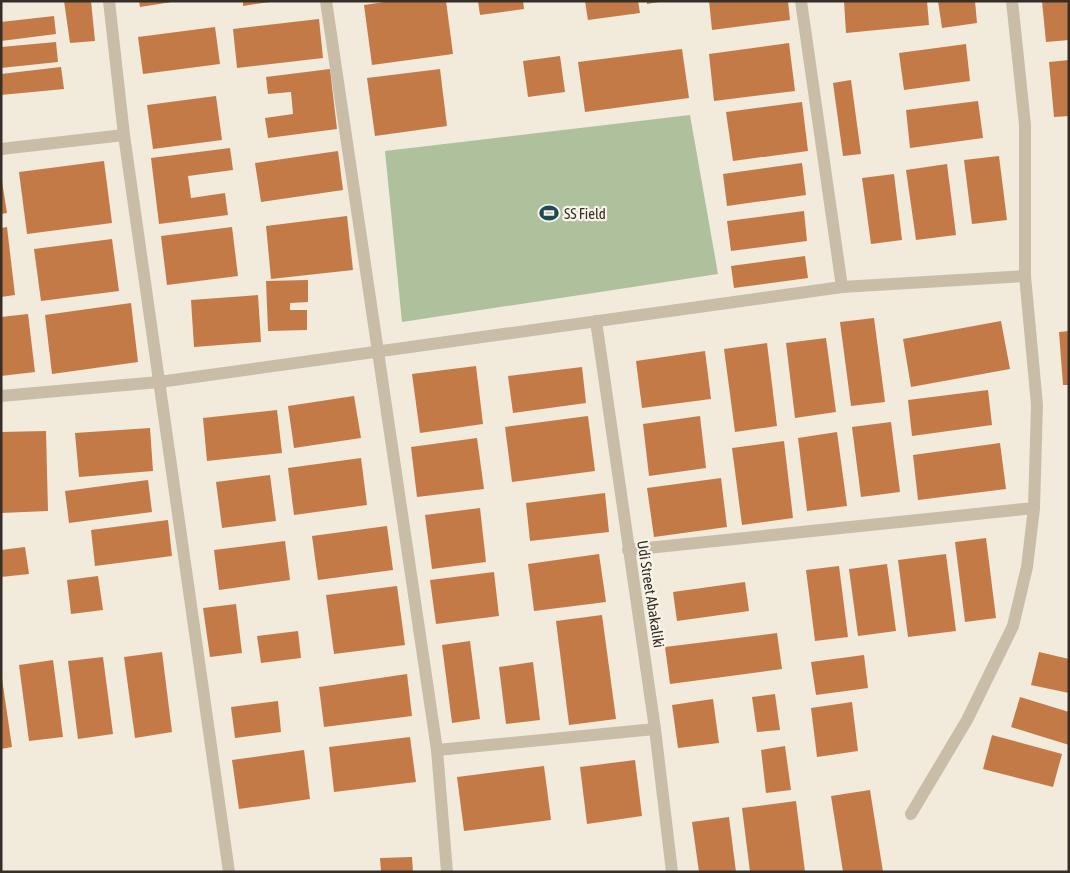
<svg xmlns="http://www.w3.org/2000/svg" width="1070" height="873" font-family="'Asap Condensed',sans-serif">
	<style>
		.green { fill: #aec19c }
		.building { fill: #c47a47 }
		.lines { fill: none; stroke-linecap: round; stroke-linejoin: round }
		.minor { stroke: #cabda8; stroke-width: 12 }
		.labels { text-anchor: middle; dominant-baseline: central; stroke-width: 4.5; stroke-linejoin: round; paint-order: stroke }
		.poi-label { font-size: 15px; fill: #362f28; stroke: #f9f4e8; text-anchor: start }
		.street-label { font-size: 15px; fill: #362f28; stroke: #f9f4e8 }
	</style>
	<rect width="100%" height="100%" fill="#f2ebdc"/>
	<polygon class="green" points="690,115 718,274 402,322 385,151"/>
	<g class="building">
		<polygon points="64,1 91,1 95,41 70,43"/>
		<polygon points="139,1 172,1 172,2 140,7"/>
		<polygon points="243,1 270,1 270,2 243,6"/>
		<polygon points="391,1 446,1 453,54 372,65 364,5"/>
		<polygon points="478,1 523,1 524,9 480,15"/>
		<polygon points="585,1 638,1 640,13 588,20"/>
		<polygon points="647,1 659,1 659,2 647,4"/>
		<polygon points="709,1 788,1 790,20 712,30"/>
		<polygon points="844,1 927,1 929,25 846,33"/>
		<polygon points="938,1 975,1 977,23 942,28"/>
		<polygon points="1042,1 1069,1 1069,40 1046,42"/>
		<polygon points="54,16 56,34 1,41 1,22"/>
		<polygon points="319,19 323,58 237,68 233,29"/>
		<polygon points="215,27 220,64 143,74 138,37"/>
		<polygon points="56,42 58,62 1,68 1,47"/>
		<polygon points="789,43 795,91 714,101 709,54"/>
		<polygon points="966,44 970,81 904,90 899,53"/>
		<polygon points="682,49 689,98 585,112 578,62"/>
		<polygon points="560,56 565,92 528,97 523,61"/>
		<polygon points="1069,60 1069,116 1054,117 1049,62"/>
		<polygon points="61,67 64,89 1,95 1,74"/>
		<polygon points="330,69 337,129 268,138 265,118 293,114 291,92 268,94 266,77"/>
		<polygon points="440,69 447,126 375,136 367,78"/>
		<polygon points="851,80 861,154 843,156 833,83"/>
		<polygon points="216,96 222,140 153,149 147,105"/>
		<polygon points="978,101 983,138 910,148 906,110"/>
		<polygon points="802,102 808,151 733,161 726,112"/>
		<polygon points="230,148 233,170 188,176 191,198 225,193 228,215 159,224 151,158"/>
		<polygon points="338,151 343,190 261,202 255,163"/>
		<polygon points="999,156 1007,220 972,224 964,160"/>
		<polygon points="104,161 112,223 27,234 19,172"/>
		<polygon points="802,163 806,195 727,206 723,174"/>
		<polygon points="947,164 956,235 916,240 906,170"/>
		<polygon points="894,174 902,240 871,244 862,178"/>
		<polygon points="1,175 7,213 1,214"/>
		<polygon points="804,211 807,241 731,251 727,221"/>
		<polygon points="347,216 353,270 271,279 266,226"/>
		<polygon points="7,227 15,295 1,297 1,228"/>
		<polygon points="232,227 238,276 167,285 161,236"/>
		<polygon points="112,239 119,291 41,301 34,249"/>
		<polygon points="805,256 808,278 734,288 731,266"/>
		<polygon points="308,280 308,302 290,303 290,310 307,310 307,330 268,331 266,281"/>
		<polygon points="258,295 261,342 194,347 191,300"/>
		<polygon points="131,303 138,362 52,374 45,315"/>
		<polygon points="28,314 35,372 1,376 1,317"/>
		<polygon points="874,318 885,402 851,406 840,322"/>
		<polygon points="1001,321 1010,369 911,387 903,339"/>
		<polygon points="1069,331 1069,385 1063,385 1059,332"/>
		<polygon points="826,338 836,412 795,418 786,343"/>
		<polygon points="767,343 777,426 735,432 724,349"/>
		<polygon points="705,351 711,399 642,408 636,361"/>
		<polygon points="476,366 483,424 420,433 412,374"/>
		<polygon points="582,367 586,403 513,413 508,376"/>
		<polygon points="988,390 992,425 912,436 908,400"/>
		<polygon points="354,396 361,438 294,448 288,406"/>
		<polygon points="277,410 282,453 207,461 203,418"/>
		<polygon points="588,416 595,471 512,482 505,427"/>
		<polygon points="700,416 706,468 649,476 643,424"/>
		<polygon points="891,422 900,492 861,497 852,427"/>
		<polygon points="150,428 153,471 79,477 75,433"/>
		<polygon points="46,431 48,511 1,513 1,432"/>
		<polygon points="837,432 847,506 807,511 798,438"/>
		<polygon points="477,438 484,489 417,497 411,447"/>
		<polygon points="784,441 793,518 742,525 732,448"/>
		<polygon points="1000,443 1006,489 918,500 913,455"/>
		<polygon points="361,458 367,505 294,515 288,468"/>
		<polygon points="270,475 276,521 222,528 216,482"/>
		<polygon points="721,478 727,527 654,537 647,488"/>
		<polygon points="148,480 152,512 69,523 65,491"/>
		<polygon points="605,493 609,532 530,541 526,503"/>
		<polygon points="480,508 486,562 432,569 425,515"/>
		<polygon points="168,520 172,556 95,566 91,530"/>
		<polygon points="387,526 393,570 318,580 312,536"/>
		<polygon points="986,538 996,618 965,622 955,542"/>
		<polygon points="285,541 290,580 219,590 214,550"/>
		<polygon points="25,547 29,574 1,577 1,550"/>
		<polygon points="599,554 606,602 534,611 528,564"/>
		<polygon points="946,554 956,631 908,637 898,560"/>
		<polygon points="887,564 896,631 858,636 849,569"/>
		<polygon points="839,566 848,637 815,641 806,570"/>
		<polygon points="494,572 499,616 436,624 430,580"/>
		<polygon points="98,576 103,610 71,614 67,580"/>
		<polygon points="745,582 749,611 677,621 673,592"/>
		<polygon points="397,586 405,645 334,654 326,595"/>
		<polygon points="236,604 242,653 210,657 203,608"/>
		<polygon points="602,615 616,719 569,725 556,621"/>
		<polygon points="298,631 301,658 261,663 257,636"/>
		<polygon points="777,633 782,669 670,684 665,647"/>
		<polygon points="470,641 480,719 452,723 442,645"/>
		<polygon points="162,652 172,732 135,738 124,657"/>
		<polygon points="1039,652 1069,659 1069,693 1031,685"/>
		<polygon points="864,655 868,688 816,695 811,662"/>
		<polygon points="103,657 113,734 78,739 68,661"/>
		<polygon points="53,660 63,737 29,741 19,665"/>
		<polygon points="533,662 540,720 506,724 499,667"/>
		<polygon points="1,672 12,747 1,749"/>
		<polygon points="407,674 412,716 324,727 319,687"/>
		<polygon points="775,694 780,730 757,732 752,697"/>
		<polygon points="1020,697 1069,712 1069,745 1011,727"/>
		<polygon points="713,699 719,743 678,748 672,705"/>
		<polygon points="278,701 281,732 235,738 231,707"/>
		<polygon points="852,702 858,751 817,757 811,708"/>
		<polygon points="992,735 1062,754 1053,787 983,769"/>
		<polygon points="410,737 416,782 334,792 329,747"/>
		<polygon points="785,746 791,790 766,793 761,750"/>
		<polygon points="304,750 310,799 239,809 232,760"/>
		<polygon points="635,760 642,816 587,824 580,767"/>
		<polygon points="544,766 551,820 464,831 457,777"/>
		<polygon points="870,790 883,872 843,872 831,796"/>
		<polygon points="796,801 805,872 750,872 742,808"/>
		<polygon points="729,817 736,872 699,872 692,822"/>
		<polygon points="412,857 413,872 381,872 380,858"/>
	</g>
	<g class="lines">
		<g class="minor">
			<polyline points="109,1 124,135 229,872"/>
			<polyline points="326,1 437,750 447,872"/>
			<polyline points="801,1 842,287"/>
			<polyline points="1,149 124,135"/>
			<polyline points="596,321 655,729 672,872"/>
			<polyline points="1,396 159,382 842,287 1025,276"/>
			<polyline points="628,550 1034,508"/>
			<polyline points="437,750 655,729"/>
			<polyline points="911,814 967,720 1013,626 1027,567 1034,508 1037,405 1025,276 1025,125 1012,1"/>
		</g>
	</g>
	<defs>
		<g id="stadium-bare" transform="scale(1.5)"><path d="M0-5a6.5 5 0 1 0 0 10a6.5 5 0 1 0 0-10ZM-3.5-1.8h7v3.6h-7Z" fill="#1e4a57" stroke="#f9f4e8" stroke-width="2.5" paint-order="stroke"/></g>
	</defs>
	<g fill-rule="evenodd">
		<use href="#stadium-bare" x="549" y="213"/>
	</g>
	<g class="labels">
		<g class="poi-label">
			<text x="564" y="213">SS Field</text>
		</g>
		<g class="street-label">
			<text transform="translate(651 594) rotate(81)">Udi Street Abakaliki</text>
		</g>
	</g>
	<rect width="1070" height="873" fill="none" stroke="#362f28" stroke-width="5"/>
</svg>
